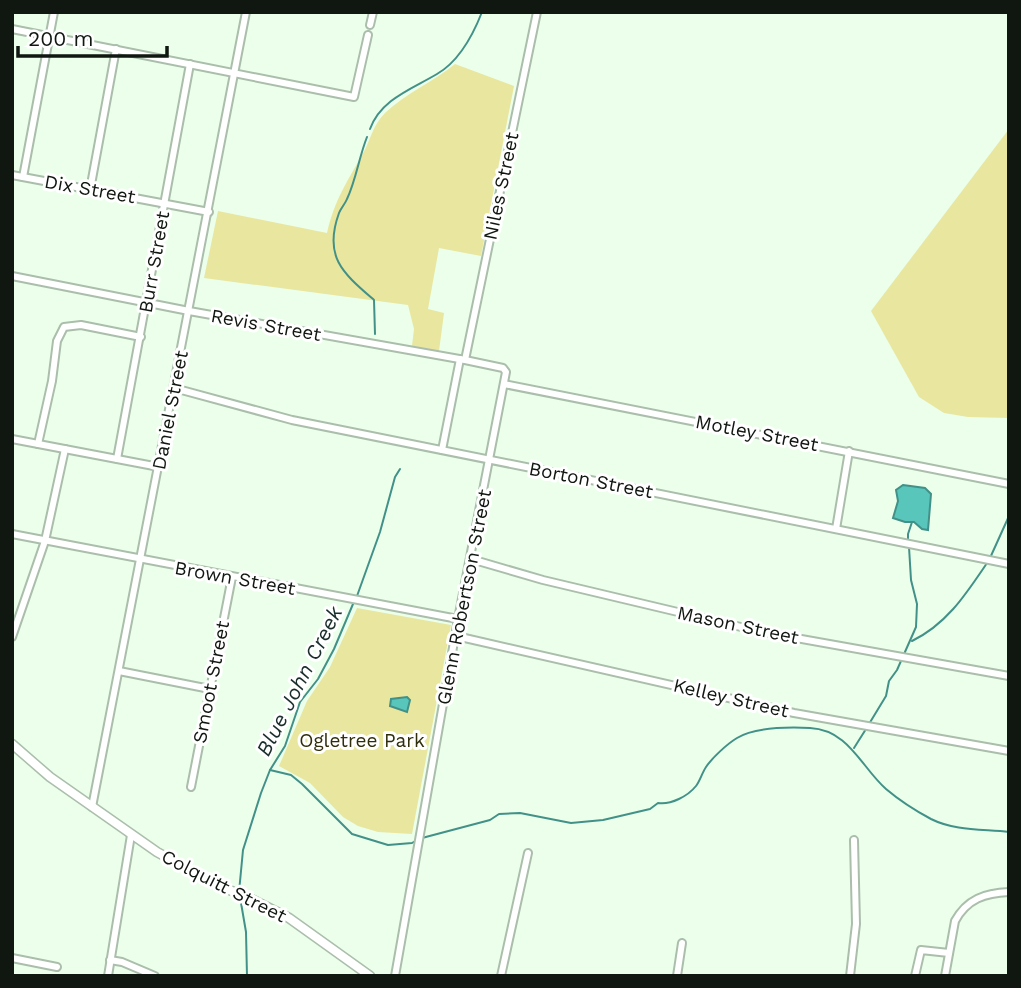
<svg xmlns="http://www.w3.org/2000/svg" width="1021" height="988" font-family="'Work Sans',sans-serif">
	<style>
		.green { fill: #e9e69f }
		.water { fill: #58c6bb; stroke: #429188; stroke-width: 2 }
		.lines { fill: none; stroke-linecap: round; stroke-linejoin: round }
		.stream { stroke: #429188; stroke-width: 2 }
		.minor-casing { stroke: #abbeac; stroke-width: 10 }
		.tertiary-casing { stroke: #abbeac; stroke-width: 11 }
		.minor { stroke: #fff; stroke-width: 6 }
		.tertiary { stroke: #fff; stroke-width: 8 }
		.labels { text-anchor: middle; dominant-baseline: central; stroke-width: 6; stroke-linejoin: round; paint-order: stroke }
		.street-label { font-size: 19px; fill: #101610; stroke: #fff }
		.park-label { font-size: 19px; fill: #302e0a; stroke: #fff }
		.water-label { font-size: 21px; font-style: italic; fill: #1a2e2c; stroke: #fff }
	</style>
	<rect width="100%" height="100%" fill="#ebffeb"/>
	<g class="green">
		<path d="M 455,64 L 514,86 L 481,256 L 439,248 L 428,309 L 444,313 L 439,351 L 412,346 L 414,329 L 408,305 L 204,278 L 218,211 L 327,233 C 335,199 346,184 362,155 C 371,140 372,126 385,113 C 406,93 433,82 455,64 Z"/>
		<polygon points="1009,129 1009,418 968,417 944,413 919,397 871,311"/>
		<polygon points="357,608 451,625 412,834 378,832 358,826 343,817 310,783 279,766 307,701 330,667"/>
	</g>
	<g class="water">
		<polygon points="903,485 925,488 931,494 928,530 922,529 914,522 905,522 893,518 898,501 896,490"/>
		<polygon points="407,697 410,700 407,712 390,706 391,699"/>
	</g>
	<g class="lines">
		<g class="stream">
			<path d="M 370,129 C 381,99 412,89 437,74 C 458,62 473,35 482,12"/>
			<path d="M 367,137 C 359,157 356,180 347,199 C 345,204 341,208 339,213 C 323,257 343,273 374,300 L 375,334"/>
			<polyline points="908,541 908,534 912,522"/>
			<polyline points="990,558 1009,516"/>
			<polyline points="357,596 380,532 395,477 400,469"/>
			<path d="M 912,641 C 947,624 966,594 987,563"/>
			<polyline points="869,724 886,696 889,681 897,670 916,627 917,604 911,580 909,547"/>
			<polyline points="854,748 866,729"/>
			<polyline points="270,770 291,775 302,784 352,834 388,845 412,843 417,840"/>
			<path d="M 422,838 L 490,820 L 499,814 L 520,813 L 571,823 L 603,820 L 650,809 L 658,803 C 671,805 688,796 696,786 C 700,781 702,773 706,767 C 712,758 727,744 737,738 C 755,727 788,727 810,728 C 849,730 861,767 886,789 C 899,800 916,811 931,819 C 955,831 982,829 1009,832"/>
			<polyline points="239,892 243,850 261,793 270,770 285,746 300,702 318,679 334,649 353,604"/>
			<polyline points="240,897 246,932 247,976"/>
		</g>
		<g class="minor-casing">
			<g id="minor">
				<polyline points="370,25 373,12"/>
				<polyline points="12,29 354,97 368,35"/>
				<polyline points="12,175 209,212"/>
				<polyline points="23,177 54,12"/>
				<polyline points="90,190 116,49"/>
				<polyline points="12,276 189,311 465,360 503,368 506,372 458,619 395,976"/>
				<polyline points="465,360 537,12"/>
				<polyline points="504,384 1009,484"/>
				<polyline points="174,388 292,420 1009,564"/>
				<polyline points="12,439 159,467"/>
				<polyline points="38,444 52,381 57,341 64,327 81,325 141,337"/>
				<polyline points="442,450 460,359"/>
				<polyline points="117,459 190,64"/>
				<polyline points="836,529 849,451"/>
				<polyline points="12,534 458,619"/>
				<polyline points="471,559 543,580 762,632 1009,676"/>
				<polyline points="456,636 794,713 1009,751"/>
				<polyline points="12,637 45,541 65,449"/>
				<polyline points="119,671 210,689"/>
				<polyline points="191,787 232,577"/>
				<polyline points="92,807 246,12"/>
				<polyline points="12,958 57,967"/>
				<polyline points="110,960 122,962 155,976"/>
				<polyline points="108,976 131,835"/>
				<polyline points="501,976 528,853"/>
				<polyline points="677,976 682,943"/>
				<polyline points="850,976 856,924 854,840"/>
				<polyline points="915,976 921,950 949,953"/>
				<path d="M 945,976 L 955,921 C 967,899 985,893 1009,892"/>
			</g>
		</g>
		<g class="tertiary-casing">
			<polyline id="tertiary" points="12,744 50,777 157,852 215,884 251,899 289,918 370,976"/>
		</g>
		<use href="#minor" class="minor"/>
		<use href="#tertiary" class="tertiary"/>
	</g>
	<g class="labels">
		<g class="street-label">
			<text transform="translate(501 186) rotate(-78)">Niles Street</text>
			<text transform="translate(90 189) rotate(10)">Dix Street</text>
			<text transform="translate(154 262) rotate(-80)">Burr Street</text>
			<text transform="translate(266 325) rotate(10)">Revis Street</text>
			<text transform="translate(170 410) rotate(-79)">Daniel Street</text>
			<text transform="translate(757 433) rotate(11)">Motley Street</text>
			<text transform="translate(591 480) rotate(11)">Borton Street</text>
			<text transform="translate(235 578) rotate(10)">Brown Street</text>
			<text transform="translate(464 597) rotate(-79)">Glenn Robertson Street</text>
			<text transform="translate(738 625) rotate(12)">Mason Street</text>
			<text transform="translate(211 682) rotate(-79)">Smoot Street</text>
			<text transform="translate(731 698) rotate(13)">Kelley Street</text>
			<text transform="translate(224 886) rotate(27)">Colquitt Street</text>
		</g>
		<g class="park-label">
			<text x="362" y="740">Ogletree Park</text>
		</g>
		<g class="water-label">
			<text transform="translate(299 681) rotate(-63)">Blue John Creek</text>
		</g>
	</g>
	<rect width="1021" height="988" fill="none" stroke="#101610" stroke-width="28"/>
	<path d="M18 46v10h149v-10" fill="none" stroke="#101610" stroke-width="3.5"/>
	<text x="28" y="46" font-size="21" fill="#101610" stroke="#ffffff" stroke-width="5" paint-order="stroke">200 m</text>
</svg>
